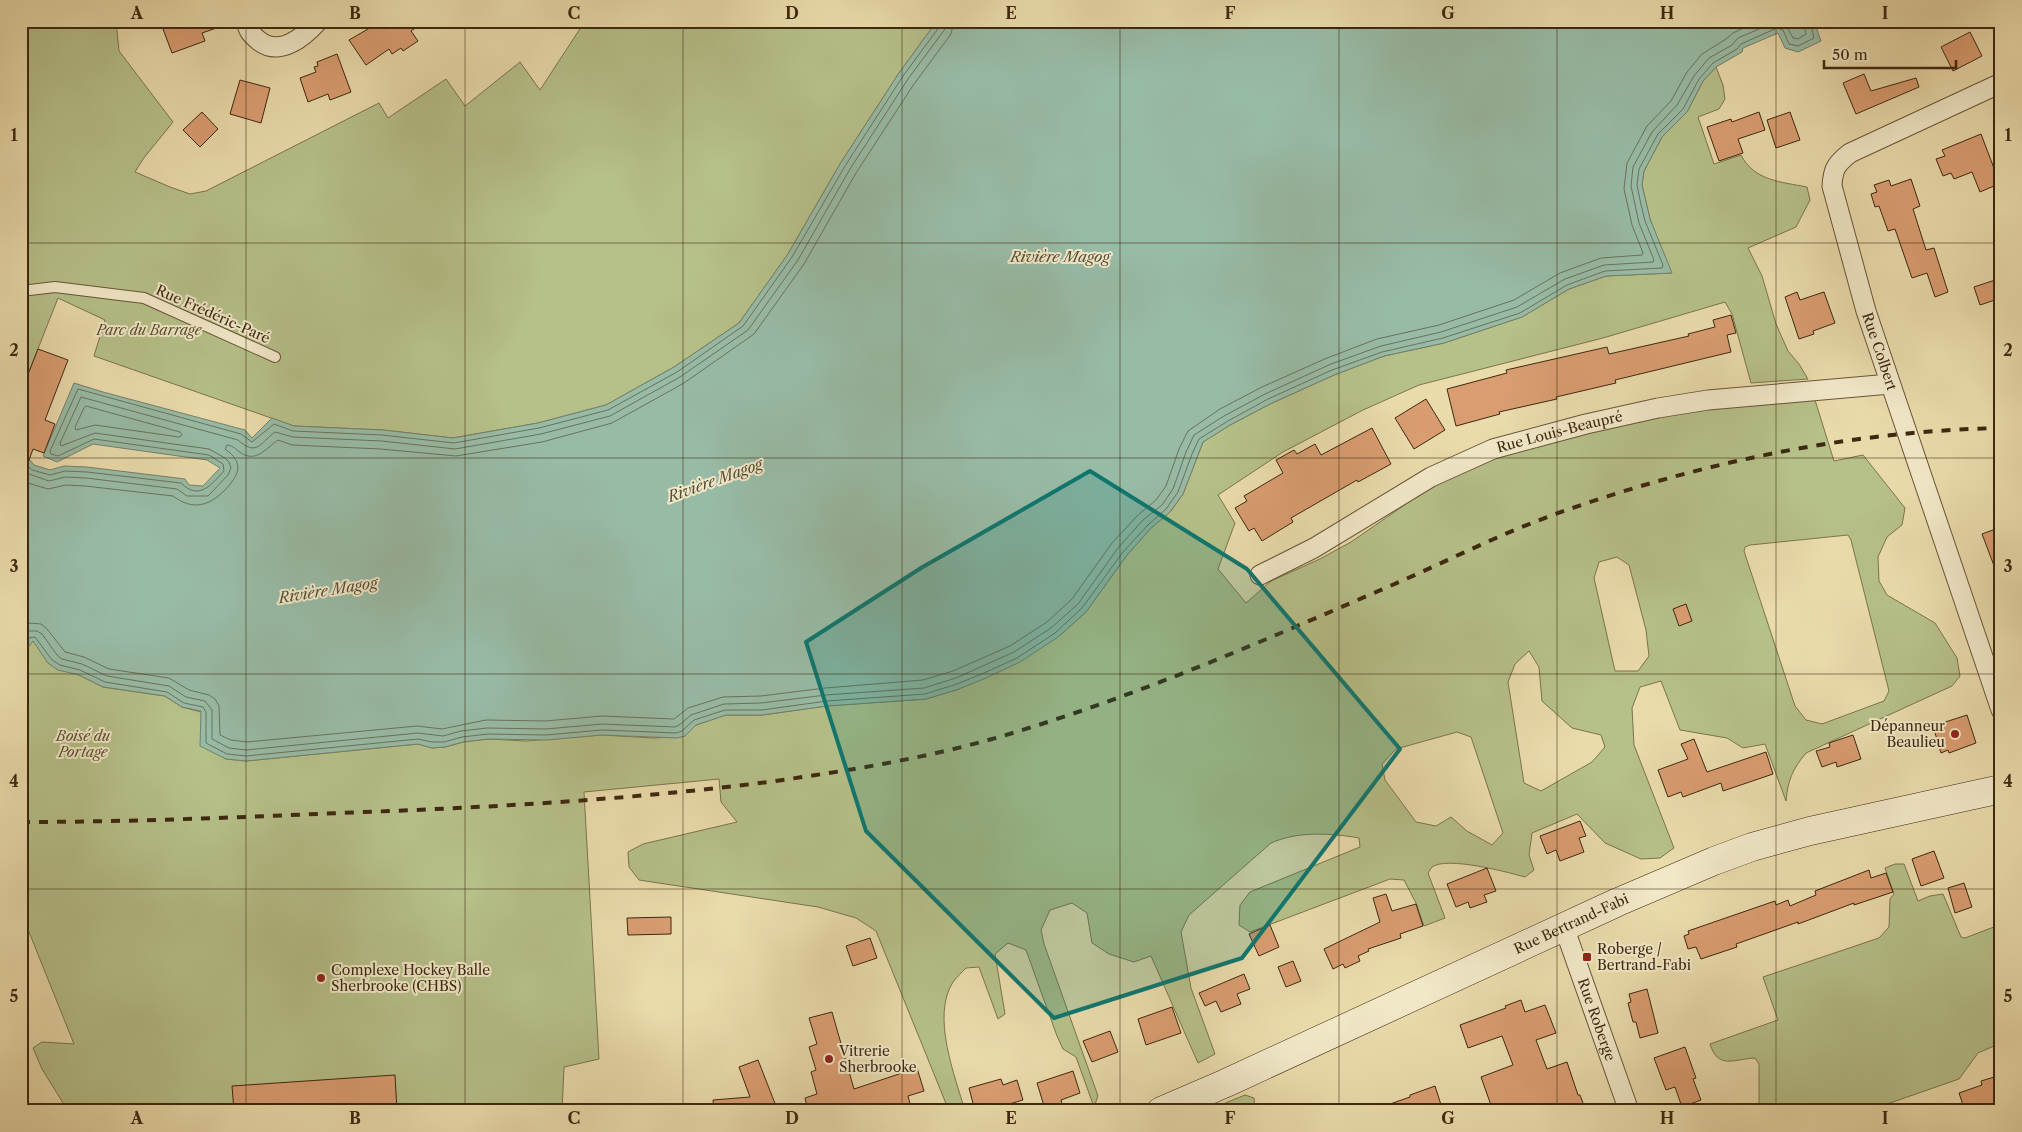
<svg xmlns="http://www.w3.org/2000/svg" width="2022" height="1132" font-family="'Libre Caslon Text',serif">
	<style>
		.green { fill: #b6c089; stroke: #7a744c; fill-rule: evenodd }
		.water { fill: #98bba6; stroke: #74806a }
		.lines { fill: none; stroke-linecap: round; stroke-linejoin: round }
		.shore { stroke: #6a725b; stroke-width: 1 }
		.building { fill: #d99d71; stroke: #3d2810 }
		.lane-casing { stroke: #685537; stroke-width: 12 }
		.street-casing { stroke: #685537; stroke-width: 21 }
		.secondary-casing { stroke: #3d2810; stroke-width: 29 }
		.lane { stroke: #f1e8c8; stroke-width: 10 }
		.street { stroke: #f1e8c8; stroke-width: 19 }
		.secondary { stroke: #f1e8c8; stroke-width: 28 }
		.rail { stroke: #3d2810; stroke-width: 4; stroke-dasharray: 9 9; stroke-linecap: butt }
		.marked { fill: #0f766e; fill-opacity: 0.2; stroke: #0f766e; stroke-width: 4; stroke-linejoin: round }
		.grid { fill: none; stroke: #3d2810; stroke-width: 1; stroke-opacity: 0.55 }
		.poi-dot { fill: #8f2418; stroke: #f1e8c8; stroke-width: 2 }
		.labels { text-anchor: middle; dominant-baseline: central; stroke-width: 4; stroke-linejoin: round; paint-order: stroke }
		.street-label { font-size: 14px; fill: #3d2810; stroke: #f1e8c8 }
		.park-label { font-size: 14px; font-style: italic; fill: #5b4e2e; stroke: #f1e8c8 }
		.poi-label { font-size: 14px; fill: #3d2810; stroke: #f1e8c8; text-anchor: start }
		.water-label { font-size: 15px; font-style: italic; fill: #544d36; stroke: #f1e8c8 }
		.neatline { fill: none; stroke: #3d2810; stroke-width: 2 }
		.grid-label { font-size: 16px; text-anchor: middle; font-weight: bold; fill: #3d2810 }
	</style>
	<rect width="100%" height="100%" fill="#eadbab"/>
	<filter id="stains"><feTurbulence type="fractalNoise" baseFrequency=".004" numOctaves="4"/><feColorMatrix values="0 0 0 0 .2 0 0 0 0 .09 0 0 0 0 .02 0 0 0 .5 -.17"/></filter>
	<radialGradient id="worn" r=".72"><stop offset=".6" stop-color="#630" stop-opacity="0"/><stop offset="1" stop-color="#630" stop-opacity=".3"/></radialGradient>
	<g class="green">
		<polygon points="21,21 116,21 119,51 173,122 143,159 135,172 170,187 190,194 206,191 379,103 388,118 446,79 465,106 520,62 540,90 585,21 937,21 899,73 840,164 788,254 739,323 674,367 606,405 538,423 453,438 383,430 294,426 94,356 105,320 58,298 30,369 21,365 21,263 25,256 21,254"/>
		<path d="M 1716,67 L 1723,85 L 1725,99 L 1719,109 L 1698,117 L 1714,164 L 1741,155 C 1754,181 1782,182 1807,187 L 1810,200 L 1796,227 L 1748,248 L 1762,276 L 1776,324 L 1788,351 L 1799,364 L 1808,379 L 1751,383 L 1732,314 L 1725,302 L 1603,338 L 1419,385 L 1363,410 L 1283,452 L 1218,495 L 1235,523 L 1218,569 L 1246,603 L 1271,581 L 1320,559 L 1351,542 L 1432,486 L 1477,463 L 1527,445 L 1662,416 L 1704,410 L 1815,400 L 1834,461 L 1863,455 L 1905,508 L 1902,525 L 1887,537 L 1878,557 L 1879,581 L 1887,595 L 1935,623 L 1957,658 L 1960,676 L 1952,686 L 1806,753 C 1792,770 1788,780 1786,801 L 1765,744 L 1743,748 L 1727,738 L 1680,730 L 1661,681 L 1640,687 L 1632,708 L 1634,745 L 1674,848 L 1660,858 L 1641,859 L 1605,843 L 1577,814 L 1532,833 L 1529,855 L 1534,870 L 1525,877 C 1507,872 1447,856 1432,867 C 1431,868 1429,872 1428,873 L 1445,918 L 1424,926 L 1416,903 L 1404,880 L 1390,879 L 1250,932 L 1239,925 L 1240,905 L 1250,892 L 1360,847 L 1359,838 C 1330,833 1298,831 1271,843 L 1189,915 L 1181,932 L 1191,988 L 1215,1054 L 1198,1063 L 1151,956 L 1134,962 L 1109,954 L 1092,943 L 1087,913 L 1072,903 L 1050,910 L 1041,930 L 1044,944 L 1098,1096 L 1094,1107 L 1076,1057 L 1063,1049 L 1057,1036 L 1026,950 L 1008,943 L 995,954 L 1005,1014 L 998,1019 L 979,967 L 966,968 C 962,972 957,977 953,982 C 931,1016 955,1076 965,1111 L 949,1111 L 876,931 L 856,918 L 818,907 L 639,880 L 629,867 L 628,852 L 643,844 L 737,822 L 721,802 L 719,779 L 584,792 L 599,1059 L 564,1067 L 562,1111 L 68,1111 L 42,1069 L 33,1048 L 42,1042 L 74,1044 L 21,912 L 21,659 L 26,658 L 26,650 L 33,640 L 48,663 L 79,675 L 103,687 L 165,696 L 182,707 L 201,712 L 226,759 L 246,761 L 418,744 L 432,748 L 445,747 L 463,742 L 488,739 L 526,741 L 602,735 L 654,738 L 685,736 L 696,725 L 726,715 L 762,715 L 827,706 L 926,699 L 959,689 L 1058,637 L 1086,612 L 1127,555 L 1151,528 L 1170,512 L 1183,494 L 1203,442 L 1230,425 L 1270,404 L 1334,375 L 1384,356 L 1444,343 L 1522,317 L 1569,289 L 1606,276 L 1671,273 L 1650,219 L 1642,185 L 1644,171 L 1662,137 L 1687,112 L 1703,81 ZM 1848,535 L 1851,540 L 1889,691 L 1884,701 L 1822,724 L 1806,720 L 1795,706 L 1744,551 L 1745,547 L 1750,545 ZM 1617,557 L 1629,565 L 1646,630 L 1649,656 L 1638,671 L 1615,671 L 1594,578 L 1599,562 ZM 1529,651 L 1539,667 L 1542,701 L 1572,728 L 1601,735 L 1605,747 L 1592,762 L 1541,791 L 1524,783 L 1508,682 L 1515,664 ZM 1457,732 L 1471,737 L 1503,833 L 1492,845 L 1467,831 L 1451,817 L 1436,826 L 1416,822 L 1385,780 L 1382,764 L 1396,749 Z"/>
		<path d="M 1895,864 L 1904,864 L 1918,901 L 1930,896 L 1943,894 L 1961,937 L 1965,938 L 1999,925 L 1998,911 L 2001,910 L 2001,1043 L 1978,1053 L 1959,1079 L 1867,1111 L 1759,1111 L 1759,1064 L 1755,1058 C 1734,1059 1718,1070 1710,1044 L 1778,1020 L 1763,977 L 1879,938 L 1889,927 L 1890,899 L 1894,894 L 1885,868 Z"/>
		<polygon points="1245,1095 1254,1098 1255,1111 1206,1111"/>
	</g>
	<polygon class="water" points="937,21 1814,21 1821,41 1798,52 1785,48 1778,33 1743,48 1742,52 1716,67 1703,81 1687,112 1662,137 1644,171 1642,185 1650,219 1672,273 1606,276 1569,289 1522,317 1444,343 1384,356 1334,375 1270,404 1230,425 1203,442 1183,494 1170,512 1151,528 1127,555 1086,612 1058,637 1020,662 986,678 959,689 926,699 827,706 762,715 726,715 696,725 685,736 677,738 602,735 547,740 488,739 463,742 445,747 432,748 418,744 246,761 226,759 200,746 201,711 182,707 165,696 103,687 79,675 58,670 48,663 33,641 26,650 26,658 21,659 21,456 29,459 34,465 50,470 64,466 87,467 185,479 189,485 203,486 220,468 207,460 93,444 57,462 43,456 74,383 103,392 245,430 252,438 272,418 294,426 383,430 453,438 538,423 606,405 674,367 739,323 788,254 840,164 899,73"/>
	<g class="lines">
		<g class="shore">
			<polygon points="86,406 180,432 182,435 179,437 95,425 76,430 75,427 84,408"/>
			<path d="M 28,466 L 32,470 L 50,475 L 65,471 L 87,472 L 181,483 C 199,501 211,485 224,471 L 223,464 L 209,455 L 94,439 L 58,456 L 51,454 L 50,451 L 78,389 L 241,434 L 252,442 L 274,424 L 293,431 L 382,435 L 454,443 L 539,428 L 608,410 L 677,372 L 743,326 L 792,257 L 845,166 L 903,76 L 940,26 L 940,21"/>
			<path d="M 26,473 L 49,481 L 65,477 L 86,478 L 177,489 L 187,496 L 208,496 L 228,475 L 231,468 L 229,462 L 225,458 L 209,449 L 95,433 L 61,446 L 60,443 L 81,397 L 238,440 C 257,457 260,443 275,432 L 293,437 L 382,441 L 455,449 L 541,434 L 610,416 L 680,377 L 748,330 L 798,260 L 850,169 L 908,79 L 945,29 L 947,21"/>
			<path d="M 21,479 L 28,483 L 48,489 L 66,485 L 85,486 L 173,496 C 193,511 209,506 225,490 C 239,475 245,463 225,449 L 227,445 C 234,446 235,449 241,453 C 257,463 266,448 278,440 L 292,445 L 381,449 L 456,456 L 542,442 L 612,423 L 684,383 L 754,334 L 804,264 L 856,173 L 914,84 L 951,34 L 954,21"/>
			<polyline points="21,626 31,623 41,624 47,629 65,652 84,657 109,669 169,678 189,690 209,695 215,699 219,706 220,735 231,740 247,742 417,726 442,729 486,720 545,721 602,716 674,719 688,708 723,697 761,696 825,688 923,680 953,671 1010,646 1047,622 1072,599 1112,543 1138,515 1156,500 1166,486 1179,449 1188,431 1220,409 1262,387 1327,358 1377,339 1439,325 1514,300 1560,273 1601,258 1642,255 1643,253 1632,225 1624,189 1627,163 1647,126 1671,101 1687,72 1702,54 1726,39 1733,33 1758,21"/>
			<polyline points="21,637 28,631 37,631 42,634 57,655 62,659 82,664 107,676 169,686 186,697 205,701 212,710 212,739 229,748 246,750 418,733 443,736 461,731 487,728 546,729 602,724 675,727 679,725 691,715 724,704 761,703 826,695 924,688 956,678 1014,652 1051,628 1078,604 1118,548 1143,520 1162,505 1173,489 1186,452 1194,435 1224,416 1265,394 1331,364 1381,346 1441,332 1517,307 1565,279 1604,265 1653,262 1654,260 1639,223 1631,186 1633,167 1652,132 1677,105 1694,76 1709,58 1732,45 1738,38 1773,23 1779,22 1786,25 1793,38 1798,39 1806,34 1803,21"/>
			<polyline points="21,648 29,638 35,637 52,660 60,665 80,670 105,682 167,692 184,703 203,707 206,712 206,743 227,754 246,756 418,739 432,742 444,742 462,737 488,734 546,735 602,730 676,733 682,731 694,720 725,710 762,710 827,701 925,694 957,684 984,673 1017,658 1055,633 1082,608 1123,552 1148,525 1166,509 1178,492 1192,454 1199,439 1228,421 1268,399 1332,370 1382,352 1443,338 1520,313 1567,285 1605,271 1662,268 1663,265 1645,221 1640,200 1637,185 1639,169 1658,134 1683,109 1699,79 1713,63 1737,49 1741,44 1777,28 1783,30 1789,44 1798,46 1814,38 1810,21"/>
		</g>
	</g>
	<g class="building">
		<polygon points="160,21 228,21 228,24 202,33 205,41 172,53"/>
		<polygon points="395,21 426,21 411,31 418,41 403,51 401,48 392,54 389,49 366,65 349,40 380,22 384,29"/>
		<polygon points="1970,32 1982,56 1953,71 1941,47"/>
		<polygon points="337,54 351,92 330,100 328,94 308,102 300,78 316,72 314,67 318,66 317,62"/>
		<polygon points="1864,74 1871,91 1916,78 1919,87 1856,114 1843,83"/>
		<polygon points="240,80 270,88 261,123 230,114"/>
		<polygon points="202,112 218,129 200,147 183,130"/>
		<polygon points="1759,112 1765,130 1738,139 1743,153 1719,161 1707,127 1731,119 1732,122"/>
		<polygon points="1790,112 1800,140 1776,148 1767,120"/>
		<polygon points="1981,134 1995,171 2001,168 2001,183 1980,192 1972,172 1954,179 1951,173 1943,176 1936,159 1945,156 1942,150"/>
		<polygon points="1911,179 1920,206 1913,209 1926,250 1934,248 1948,292 1935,297 1927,273 1912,278 1895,229 1888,231 1879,206 1875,207 1871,194 1877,192 1874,185 1889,180 1891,186"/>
		<polygon points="1998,279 2001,287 2001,298 1980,305 1974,287"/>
		<polygon points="1797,292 1800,300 1824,292 1835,323 1813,331 1814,334 1799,339 1785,297"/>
		<polygon points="1731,315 1736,333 1727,335 1731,352 1615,380 1616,383 1556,397 1557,399 1499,412 1500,414 1456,426 1447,389 1507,373 1506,370 1607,347 1609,354 1689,336 1688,334 1715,327 1713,320"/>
		<polygon points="38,349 68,360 45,420 55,424 44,453 33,449 23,477 21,476 21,392"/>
		<polygon points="1426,399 1445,430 1414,449 1395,418"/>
		<polygon points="1372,428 1391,464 1358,482 1357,480 1291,518 1293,522 1262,541 1254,528 1249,531 1235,508 1247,501 1244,496 1283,473 1276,460 1294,450 1297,454 1315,444 1321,455"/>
		<polygon points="2001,527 2001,579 1999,579 1982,534"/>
		<polygon points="1686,604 1692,621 1679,626 1673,609"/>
		<polygon points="1967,715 1976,743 1949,753 1948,750 1941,753 1933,726"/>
		<polygon points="1853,735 1861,759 1837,767 1836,762 1822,767 1816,751 1830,747 1829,743"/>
		<polygon points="1694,739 1707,772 1766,752 1773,774 1723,791 1721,783 1683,797 1681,792 1668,797 1658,770 1688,759 1681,744"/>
		<polygon points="1580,821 1586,836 1579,838 1584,852 1560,861 1556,850 1547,854 1540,836"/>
		<polygon points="1934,851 1944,878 1921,886 1912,859"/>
		<polygon points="1487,868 1496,891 1484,895 1487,902 1470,908 1468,902 1456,907 1447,884"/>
		<polygon points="1869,870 1871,878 1886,873 1893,892 1854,905 1854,903 1798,924 1798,922 1736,944 1737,947 1701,959 1696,947 1688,949 1684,936 1689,934 1688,931 1775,901 1776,905 1788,900 1790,906 1816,895 1815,891"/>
		<polygon points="1964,883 1972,907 1955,913 1948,888"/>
		<polygon points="1386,894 1392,911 1416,904 1423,926 1400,934 1401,938 1368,949 1369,951 1358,956 1360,961 1345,968 1343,964 1333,969 1324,949 1380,922 1373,898"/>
		<polygon points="671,917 671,934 628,935 627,918"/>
		<polygon points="1270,925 1279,947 1259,956 1249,934"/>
		<polygon points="870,938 877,958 853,966 846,946"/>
		<polygon points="1293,961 1301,981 1286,987 1278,967"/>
		<polygon points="1244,974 1250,989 1237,994 1241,1004 1221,1012 1216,1001 1205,1006 1199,993"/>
		<polygon points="1647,989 1658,1033 1640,1038 1636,1022 1633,1022 1628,1003 1631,1002 1629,994"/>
		<polygon points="1521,1000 1525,1012 1545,1005 1556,1033 1536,1040 1547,1069 1567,1062 1578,1095 1580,1095 1586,1111 1493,1111 1481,1077 1513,1065 1502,1036 1468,1048 1460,1025 1506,1008 1505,1006"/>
		<polygon points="1172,1007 1181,1033 1146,1045 1138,1019"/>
		<polygon points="832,1012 854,1089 917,1068 924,1091 908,1096 910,1104 891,1111 808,1111 805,1098 817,1094 811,1072 816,1070 809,1047 817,1044 809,1018"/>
		<polygon points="1110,1031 1118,1052 1092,1062 1083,1041"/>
		<polygon points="1685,1047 1696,1078 1693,1079 1701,1100 1682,1107 1675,1087 1666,1090 1654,1058"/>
		<polygon points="758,1060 776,1106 764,1111 714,1111 713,1100 750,1097 739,1067"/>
		<polygon points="1073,1071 1080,1093 1061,1100 1062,1104 1045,1109 1037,1083"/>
		<polygon points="395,1075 397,1111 234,1111 232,1086"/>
		<polygon points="2001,1075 2001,1111 1965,1111 1959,1093 1982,1085 1981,1081"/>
		<polygon points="1001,1079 1003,1085 1017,1080 1023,1100 986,1111 975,1111 969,1088"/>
		<polygon points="1435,1086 1443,1111 1377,1111 1376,1109 1410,1097 1410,1095"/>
	</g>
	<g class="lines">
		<g class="lane-casing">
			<polyline id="lane" points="21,291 55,287 144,298 275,357"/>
		</g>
		<g class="street-casing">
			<g id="street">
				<path d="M 246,21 C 248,31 251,34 258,40 C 279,58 304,37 318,21"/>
				<path id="s1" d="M 2001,83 L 1850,153 C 1836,164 1833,169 1832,186 L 1866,311 L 2001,710"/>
				<path id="s2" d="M 1260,575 L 1314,548 L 1431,477 L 1493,449 L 1586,424 L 1658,408 L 1708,400 L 1890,384"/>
				<path id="s3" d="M 1564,927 L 1629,1111"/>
			</g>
		</g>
		<g class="secondary-casing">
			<g id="secondary">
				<path id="s4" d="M 1161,1111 L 1226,1083 L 1618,902 L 1714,861 L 1752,847 L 1810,831 L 2001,789"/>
			</g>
		</g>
		<use href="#lane" class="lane"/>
		<use href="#street" class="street"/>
		<use href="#secondary" class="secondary"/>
		<path class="rail" d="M 21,822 C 144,822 267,816 390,811 C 516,806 642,798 768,782 C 846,771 923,759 999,737 C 1133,698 1263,641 1390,586 C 1443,563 1496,536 1550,516 C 1693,464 1848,431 2001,428"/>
	</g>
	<path class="marked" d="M 1090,471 L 1247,569 L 1400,749 L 1242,958 L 1054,1018 L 866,831 L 806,642 L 921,568 Z"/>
	<path class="grid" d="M 246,21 L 246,1111M 465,21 L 465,1111M 683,21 L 683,1111M 902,21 L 902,1111M 1120,21 L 1120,1111M 1339,21 L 1339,1111M 1557,21 L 1557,1111M 1776,21 L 1776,1111M 21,243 L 2001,243M 21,458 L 2001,458M 21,674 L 2001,674M 21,889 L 2001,889"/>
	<g class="poi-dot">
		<circle cx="1955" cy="734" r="5"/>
		<rect x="1582" y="952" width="10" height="10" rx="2.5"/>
		<circle cx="321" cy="978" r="5"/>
		<circle cx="829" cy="1059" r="5"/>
	</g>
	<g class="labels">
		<g class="street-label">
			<text transform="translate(213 314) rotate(24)">Rue Frédéric-Paré</text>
			<text stroke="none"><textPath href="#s1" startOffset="378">Rue Colbert</textPath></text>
			<text stroke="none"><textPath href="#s2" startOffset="334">Rue Louis-Beaupré</textPath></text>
			<text stroke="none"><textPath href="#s4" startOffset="451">Rue Bertrand-Fabi</textPath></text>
			<text stroke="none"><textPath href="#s3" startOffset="98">Rue Roberge</textPath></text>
		</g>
		<g class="park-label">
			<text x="149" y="330">Parc du Barrage</text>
			<text x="83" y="736">Boisé du<tspan x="83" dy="16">Portage</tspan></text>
		</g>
		<g class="poi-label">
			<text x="1945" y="726" text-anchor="end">Dépanneur<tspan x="1945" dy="16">Beaulieu</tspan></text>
			<text x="1597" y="949">Roberge /<tspan x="1597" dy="16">Bertrand-Fabi</tspan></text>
			<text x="331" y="970">Complexe Hockey Balle<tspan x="331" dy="16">Sherbrooke (CHBS)</tspan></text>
			<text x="839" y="1051">Vitrerie<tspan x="839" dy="16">Sherbrooke</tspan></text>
		</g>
		<g class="water-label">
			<text x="1060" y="256">Rivière Magog</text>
			<text transform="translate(715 480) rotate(-20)">Rivière Magog</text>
			<text transform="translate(328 590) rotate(-9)">Rivière Magog</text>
		</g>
	</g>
	<rect width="2022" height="1132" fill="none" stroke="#eadbab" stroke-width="55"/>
	<path d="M1824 60v8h132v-8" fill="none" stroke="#3d2810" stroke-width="2.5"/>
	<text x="1832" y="60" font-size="15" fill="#3d2810" stroke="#f1e8c8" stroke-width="4" paint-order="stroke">50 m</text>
	<rect x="28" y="28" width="1966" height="1076" class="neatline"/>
	<g class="grid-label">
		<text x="137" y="19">A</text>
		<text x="355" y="19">B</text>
		<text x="574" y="19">C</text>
		<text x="792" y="19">D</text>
		<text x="1011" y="19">E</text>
		<text x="1230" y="19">F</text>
		<text x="1448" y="19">G</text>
		<text x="1667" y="19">H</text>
		<text x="1885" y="19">I</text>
		<text x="14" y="141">1</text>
		<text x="2008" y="141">1</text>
		<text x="14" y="356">2</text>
		<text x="2008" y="356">2</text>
		<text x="14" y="572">3</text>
		<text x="2008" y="572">3</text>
		<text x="14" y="787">4</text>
		<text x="2008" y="787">4</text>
		<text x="14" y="1002">5</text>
		<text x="2008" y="1002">5</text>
		<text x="137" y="1124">A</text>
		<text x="355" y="1124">B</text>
		<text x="574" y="1124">C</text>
		<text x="792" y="1124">D</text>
		<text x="1011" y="1124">E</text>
		<text x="1230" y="1124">F</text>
		<text x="1448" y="1124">G</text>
		<text x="1667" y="1124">H</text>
		<text x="1885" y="1124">I</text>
	</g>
	<rect width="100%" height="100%" filter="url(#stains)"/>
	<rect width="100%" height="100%" fill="url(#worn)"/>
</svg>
